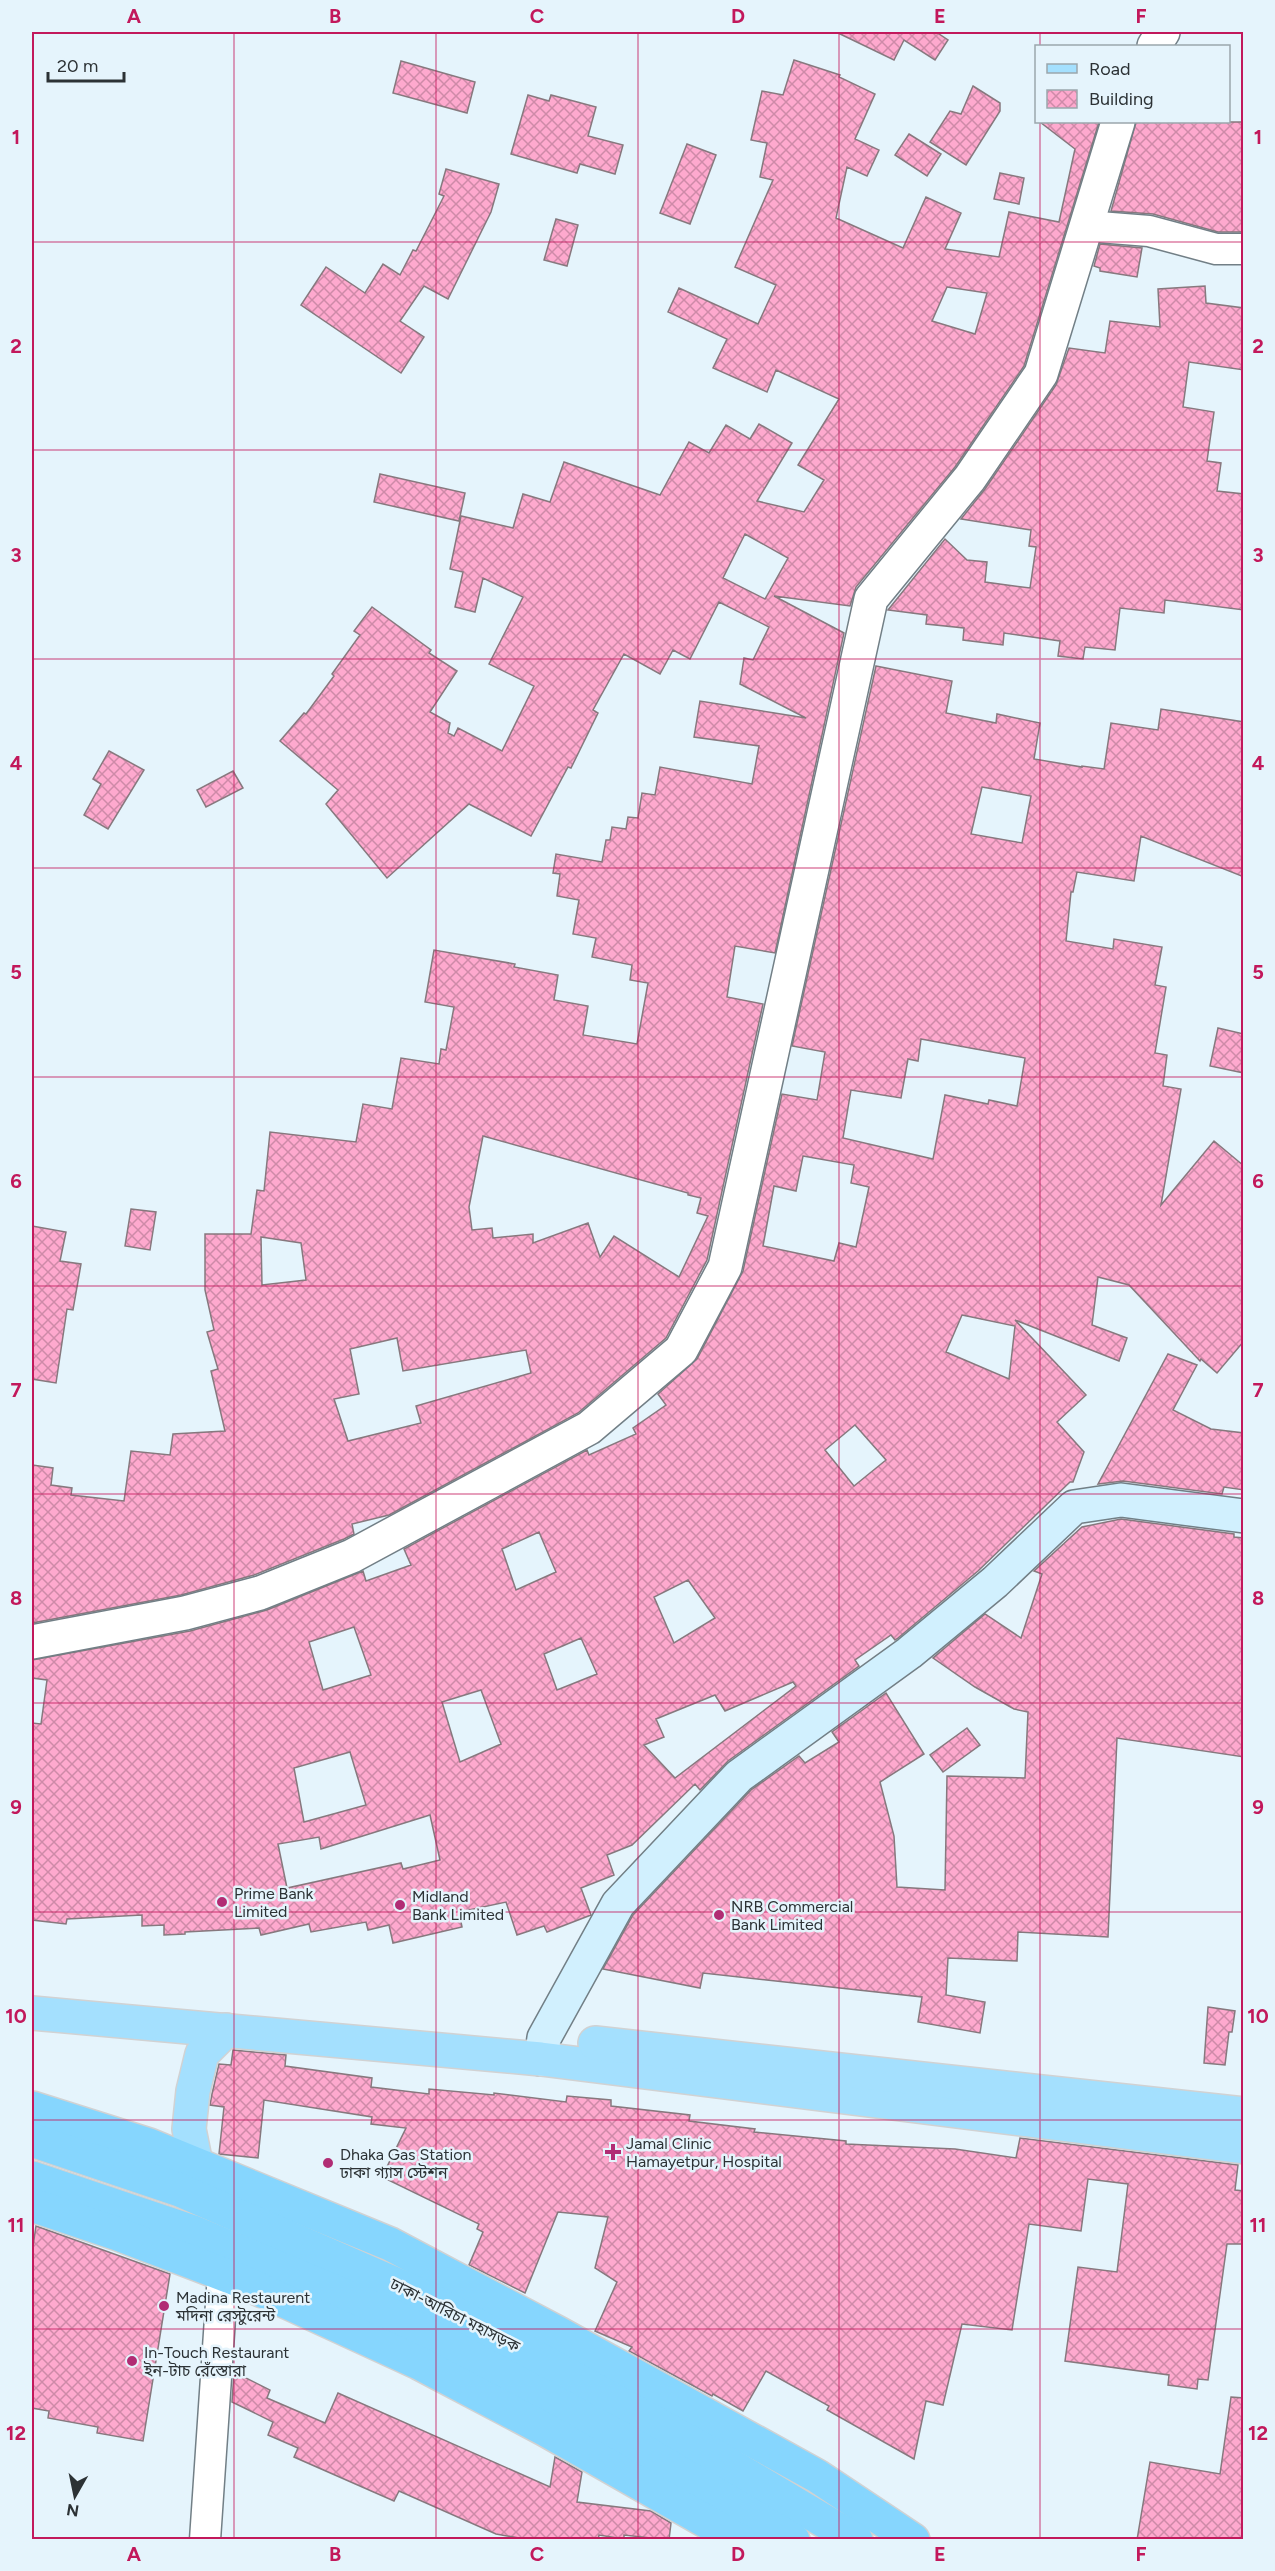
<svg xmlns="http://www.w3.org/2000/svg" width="1275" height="2571" font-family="Figtree,'Noto Sans Bengali',sans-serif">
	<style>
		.building { fill: url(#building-cross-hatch); stroke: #87787e; stroke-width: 1.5; fill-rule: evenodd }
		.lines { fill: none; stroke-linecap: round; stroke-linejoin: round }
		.minor-casing { stroke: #727f86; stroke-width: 33 }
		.tertiary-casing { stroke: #727f86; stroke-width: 36 }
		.secondary-casing { stroke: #727f86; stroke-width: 36 }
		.primary-casing { stroke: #d1d2d3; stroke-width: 36 }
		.trunk-casing { stroke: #d1d2d3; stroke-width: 36 }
		.minor { stroke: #fff; stroke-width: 30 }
		.tertiary { stroke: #fff; stroke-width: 33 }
		.secondary { stroke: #d1f0fe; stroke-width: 33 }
		.primary { stroke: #a4e0fe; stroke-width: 33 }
		.trunk { stroke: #86d6fe; stroke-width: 33 }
		.grid { fill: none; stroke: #c2185b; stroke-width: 1.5; stroke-opacity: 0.55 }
		.poi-dot { fill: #b12c74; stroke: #e5f4fc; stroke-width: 2 }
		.labels { text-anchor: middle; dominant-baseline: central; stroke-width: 5; stroke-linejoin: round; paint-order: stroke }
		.poi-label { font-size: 16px; fill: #2c3235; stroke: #e5f4fc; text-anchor: start }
		.street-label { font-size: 16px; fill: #2c3235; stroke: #e5f4fc }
		.neatline { fill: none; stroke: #c2185b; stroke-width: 2 }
		.grid-label { font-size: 20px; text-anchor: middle; font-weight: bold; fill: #c2185b }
	</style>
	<defs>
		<pattern id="building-cross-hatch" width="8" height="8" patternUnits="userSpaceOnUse" patternTransform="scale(1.5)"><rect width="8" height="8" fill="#fea9ce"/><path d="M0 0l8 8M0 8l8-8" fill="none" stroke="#ce8aa8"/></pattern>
	</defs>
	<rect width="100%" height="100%" fill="#e5f4fc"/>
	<g class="building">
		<polygon points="836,32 936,32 948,40 935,60 904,40 894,60"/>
		<path d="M 794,60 L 840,75 L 839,77 L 875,94 L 855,139 L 879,150 L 867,176 L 847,167 L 836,218 L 903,248 L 926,197 L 961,213 L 945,249 L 999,257 L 1009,212 L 1059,222 L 1075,149 L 1040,122 L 1099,122 L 1024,366 L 955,467 L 856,587 L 850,606 L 774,596 L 844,633 L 775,953 L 735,946 L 727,997 L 763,1004 L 707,1260 L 666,1338 L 578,1413 L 389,1515 L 352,1524 L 354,1534 L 344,1539 L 254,1575 L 181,1595 L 32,1623 L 33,1465 L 53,1468 L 51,1485 L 72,1488 L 71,1495 L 124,1501 L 131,1451 L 170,1455 L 173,1434 L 225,1431 L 211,1371 L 218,1369 L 207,1332 L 214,1330 L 205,1290 L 205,1234 L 251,1234 L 257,1190 L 264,1191 L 270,1132 L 356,1142 L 363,1104 L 392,1109 L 401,1058 L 439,1064 L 441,1049 L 446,1050 L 454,1007 L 425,1002 L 434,950 L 515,964 L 514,967 L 558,975 L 554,1000 L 588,1006 L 583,1035 L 637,1044 L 648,983 L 630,980 L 632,965 L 592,957 L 596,938 L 573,934 L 579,900 L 557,896 L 560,874 L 553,873 L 556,854 L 602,862 L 606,840 L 610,840 L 612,827 L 626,829 L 628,817 L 638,818 L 642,793 L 655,795 L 660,767 L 752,784 L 759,746 L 694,737 L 700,701 L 806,718 L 740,684 L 744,658 L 753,660 L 769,627 L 719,602 L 690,659 L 673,650 L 660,674 L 624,654 L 593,710 L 598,713 L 571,768 L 568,767 L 531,836 L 469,804 L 387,878 L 326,804 L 338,790 L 280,741 L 304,713 L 306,714 L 334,676 L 332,674 L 360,635 L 354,631 L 372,607 L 431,650 L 429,653 L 457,671 L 430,712 L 450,723 L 448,733 L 454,736 L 458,728 L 502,751 L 534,686 L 489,664 L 523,597 L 483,578 L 475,612 L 455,607 L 463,572 L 450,569 L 461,516 L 513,528 L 523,494 L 550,502 L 564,462 L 660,495 L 689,442 L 709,453 L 726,425 L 750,439 L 759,424 L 792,443 L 757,501 L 804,512 L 824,480 L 798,465 L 839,399 L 776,370 L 767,392 L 713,368 L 727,339 L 668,312 L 679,288 L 758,324 L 776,285 L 735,267 L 773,180 L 760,177 L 767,143 L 751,140 L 762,91 L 783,95 ZM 947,287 L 987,293 L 975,334 L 932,321 ZM 745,534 L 788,558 L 765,599 L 723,578 ZM 483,1136 L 688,1193 L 688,1195 L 701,1198 L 697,1213 L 708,1216 L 679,1277 L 614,1236 L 600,1257 L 588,1223 L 533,1243 L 533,1234 L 493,1238 L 492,1228 L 472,1230 L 469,1207 ZM 261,1237 L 301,1243 L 306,1280 L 262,1285 ZM 397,1338 L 403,1371 L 526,1350 L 531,1373 L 416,1406 L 421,1423 L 348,1441 L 334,1399 L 359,1394 L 350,1349 Z"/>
		<polygon points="401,61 475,82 467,113 393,93"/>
		<polygon points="973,86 1000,103 1000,111 966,165 930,142 950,111 961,114"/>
		<polygon points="528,95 549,101 551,95 596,107 588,136 623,145 615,174 580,164 577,173 511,154"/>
		<polygon points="1136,122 1244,122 1244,232 1218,232 1153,214 1111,211"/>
		<polygon points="909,134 941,154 927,176 895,155"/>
		<polygon points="687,144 716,155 690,224 660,213"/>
		<polygon points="446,169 499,184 491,212 448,299 424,286 400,321 424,337 401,373 301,305 326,267 365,293 383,264 400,275 413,250 416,251 444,196 439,194"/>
		<polygon points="1000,173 1024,178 1019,204 994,199"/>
		<polygon points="556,219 578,225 567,266 544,260"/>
		<polygon points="1100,244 1142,248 1137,277 1100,271 1100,268 1094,266"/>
		<polygon points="1205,286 1206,303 1244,308 1244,370 1189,362 1183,407 1214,412 1207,461 1221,463 1217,491 1244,494 1244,610 1165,600 1164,613 1120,608 1115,650 1085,647 1083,659 1058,656 1060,641 1004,633 1003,645 963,640 964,628 926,624 927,615 888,610 945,539 967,560 987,562 985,582 1030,588 1036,547 1029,546 1031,530 961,519 985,489 1056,385 1069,348 1105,353 1110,321 1160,327 1158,289"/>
		<polygon points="380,474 465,493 459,521 374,502"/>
		<path d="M 876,666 L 952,681 L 946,713 L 996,723 L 997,714 L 1040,723 L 1034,759 L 1082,767 L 1082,766 L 1104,769 L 1111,723 L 1158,730 L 1161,709 L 1244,722 L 1244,877 L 1141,836 L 1134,881 L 1077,872 L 1073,892 L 1071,892 L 1066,941 L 1113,949 L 1114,939 L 1162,947 L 1155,985 L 1166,987 L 1155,1053 L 1167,1055 L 1163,1086 L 1181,1089 L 1161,1205 L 1214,1141 L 1244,1166 L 1244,1341 L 1217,1373 L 1201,1359 L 1200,1361 L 1129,1285 L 1098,1277 L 1092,1325 L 1127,1338 L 1119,1361 L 1015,1320 L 1086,1395 L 1057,1422 L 1084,1452 L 1073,1482 L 1070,1482 L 978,1571 L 898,1638 L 895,1640 L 891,1635 L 855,1660 L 859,1666 L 728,1761 L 700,1790 L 695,1784 L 632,1845 L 607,1855 L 614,1875 L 581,1888 L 591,1915 L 547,1932 L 544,1926 L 517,1935 L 506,1902 L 459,1912 L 462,1927 L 393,1943 L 389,1925 L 368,1930 L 366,1922 L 311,1932 L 309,1924 L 261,1935 L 259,1928 L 185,1932 L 185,1934 L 164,1935 L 164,1925 L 142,1926 L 142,1915 L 67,1919 L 66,1924 L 32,1920 L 32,1723 L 41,1724 L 47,1680 L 32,1678 L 32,1660 L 190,1631 L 267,1610 L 363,1571 L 366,1581 L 411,1565 L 404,1549 L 587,1450 L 589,1455 L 636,1434 L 633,1428 L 666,1405 L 658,1394 L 697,1359 L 743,1271 L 782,1094 L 817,1100 L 825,1052 L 792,1046 ZM 982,787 L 1031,796 L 1022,843 L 971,834 ZM 921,1039 L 1025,1058 L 1017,1106 L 989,1100 L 988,1104 L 945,1095 L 933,1159 L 843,1138 L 851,1090 L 901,1098 L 908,1059 L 918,1061 ZM 803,1156 L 854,1165 L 851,1183 L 869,1187 L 856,1247 L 839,1243 L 834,1261 L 763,1246 L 774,1186 L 796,1191 ZM 962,1315 L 1015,1326 L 1009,1379 L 946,1352 ZM 855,1425 L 886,1460 L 854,1486 L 825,1450 ZM 539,1532 L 556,1572 L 516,1590 L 502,1549 ZM 688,1580 L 715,1618 L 674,1643 L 654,1597 ZM 354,1627 L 371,1675 L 323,1690 L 309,1642 ZM 581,1638 L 597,1674 L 557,1690 L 544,1654 ZM 793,1682 L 796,1686 L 675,1778 L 644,1745 L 664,1737 L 656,1719 L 715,1695 L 725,1711 ZM 481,1690 L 501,1744 L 460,1762 L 442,1702 ZM 350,1752 L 366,1805 L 304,1822 L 294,1768 ZM 430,1815 L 440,1860 L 403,1869 L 401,1863 L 287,1888 L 278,1844 L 319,1837 L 321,1849 Z"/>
		<polygon points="109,751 144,770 108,829 84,815 101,784 93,779"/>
		<polygon points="233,771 243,788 206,807 197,790"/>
		<polygon points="1218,1028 1244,1034 1244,1073 1210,1066"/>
		<polygon points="131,1209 156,1212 150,1250 125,1246"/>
		<polygon points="32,1226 66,1232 60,1261 81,1264 73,1310 67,1309 56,1383 32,1379"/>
		<polygon points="1168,1354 1197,1365 1173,1410 1211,1429 1244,1433 1244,1490 1224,1487 1222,1494 1123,1481 1098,1484"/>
		<polygon points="1121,1519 1234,1534 1234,1537 1244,1538 1244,1757 1117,1738 1108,1937 1018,1932 1017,1961 948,1958 946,1995 985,2002 980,2033 918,2022 922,1997 703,1973 700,1988 603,1969 633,1915 751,1790 799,1756 805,1763 839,1742 832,1732 886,1693 924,1754 880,1782 894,1836 897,1887 945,1890 947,1776 1025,1778 1028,1712 1014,1709 975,1687 933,1658 985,1614 1021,1638 1042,1574 1034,1571 1082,1527"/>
		<polygon points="967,1728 980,1745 943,1772 930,1755"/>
		<polygon points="1208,2007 1235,2011 1232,2032 1229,2032 1225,2065 1204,2063"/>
		<polygon points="233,2050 286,2055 285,2066 372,2078 371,2087 429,2094 429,2089 494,2095 494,2093 566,2102 567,2096 611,2100 611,2106 690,2115 689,2121 755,2129 754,2132 846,2141 846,2144 955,2149 1016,2158 1020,2138 1238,2165 1235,2190 1244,2191 1244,2244 1227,2244 1208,2380 1198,2379 1197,2389 1168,2385 1169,2375 1065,2361 1078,2267 1117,2272 1128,2184 1088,2179 1081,2231 1029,2224 1012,2330 962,2324 943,2405 926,2401 914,2459 827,2410 829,2406 766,2371 743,2411 713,2394 712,2396 629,2351 632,2347 595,2331 617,2282 595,2268 608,2217 558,2212 525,2293 469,2265 483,2232 477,2229 479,2224 382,2177 406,2128 371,2124 372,2117 264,2100 258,2158 219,2154 224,2107 210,2105 212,2094 219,2064 231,2065"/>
		<polygon points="36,2226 170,2274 143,2441 97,2433 98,2427 48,2418 49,2411 32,2408 32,2253"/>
		<polygon points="234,2372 270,2390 267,2398 325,2423 338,2393 550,2487 555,2457 582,2472 577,2502 651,2511 671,2523 669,2540 624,2535 624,2539 599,2535 598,2540 530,2540 496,2534 399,2491 394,2501 294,2457 298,2448 268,2435 273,2422 232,2402"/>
		<polygon points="1231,2397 1244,2398 1244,2540 1137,2540 1150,2462 1220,2474"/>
	</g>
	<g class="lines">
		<g class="minor-casing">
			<g id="minor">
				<polyline points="1086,226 1149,231 1216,249 1244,249"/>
				<polyline points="205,2540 223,2274"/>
			</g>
		</g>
		<g class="tertiary-casing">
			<g id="tertiary">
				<polyline points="1154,46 1163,32"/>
				<polyline points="32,1642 185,1613 260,1593 352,1556 589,1428 681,1350 725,1267 871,599 970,478 1041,374 1118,122"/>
			</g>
		</g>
		<g class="secondary-casing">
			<polyline id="secondary" points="541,2059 544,2038 618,1904 739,1776 909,1653 995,1582 1074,1507 1121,1500 1244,1516"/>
		</g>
		<g class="primary-casing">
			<g id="primary">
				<polyline points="32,2013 541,2059 1244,2147"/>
				<polyline points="595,2043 1244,2114"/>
				<polyline points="196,2164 189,2129 193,2091 202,2054 226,2030"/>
			</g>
		</g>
		<g class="trunk-casing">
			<g id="trunk">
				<polyline points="32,2108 149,2145 390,2244 558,2333 817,2476 913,2540"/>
				<polyline points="32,2140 180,2190 430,2299 710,2453 856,2540"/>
				<polyline points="32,2178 193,2232 396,2317 623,2439 793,2540"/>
				<polyline points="32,2205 118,2234 241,2281 419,2363 546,2430 739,2540"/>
			</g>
		</g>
		<use href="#minor" class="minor"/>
		<use href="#tertiary" class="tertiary"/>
		<use href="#secondary" class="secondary"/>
		<use href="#primary" class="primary"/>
		<use href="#trunk" class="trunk"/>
	</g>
	<path class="grid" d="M 234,32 L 234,2540M 436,32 L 436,2540M 638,32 L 638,2540M 839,32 L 839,2540M 1040,32 L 1040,46M 1040,122 L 1040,2540M 32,242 L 1244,242M 32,450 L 1244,450M 32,659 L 1244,659M 32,868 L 1244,868M 32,1077 L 1244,1077M 32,1286 L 1244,1286M 32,1494 L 1244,1494M 32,1703 L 1244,1703M 32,1912 L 1244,1912M 32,2120 L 1244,2120M 32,2329 L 1244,2329"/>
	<g class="poi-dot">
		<circle cx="222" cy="1902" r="6"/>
		<circle cx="400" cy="1905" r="6"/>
		<circle cx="719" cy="1915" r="6"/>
		<path d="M610 2143h6v6h6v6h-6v6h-6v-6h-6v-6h6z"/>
		<circle cx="328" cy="2163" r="6"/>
		<circle cx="164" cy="2306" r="6"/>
		<circle cx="132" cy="2361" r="6"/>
	</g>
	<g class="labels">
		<g class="poi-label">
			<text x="234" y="1893">Prime Bank<tspan x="234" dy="18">Limited</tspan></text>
			<text x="412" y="1896">Midland<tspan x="412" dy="18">Bank Limited</tspan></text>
			<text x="731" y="1906">NRB Commercial<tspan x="731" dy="18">Bank Limited</tspan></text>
			<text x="626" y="2143">Jamal Clinic<tspan x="626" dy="18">Hamayetpur, Hospital</tspan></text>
			<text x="340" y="2154">Dhaka Gas Station<tspan x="340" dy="18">ঢাকা গ্যাস স্টেশন</tspan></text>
			<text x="176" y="2297">Madina Restaurent<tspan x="176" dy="18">মদিনা রেস্টুরেন্ট</tspan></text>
			<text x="144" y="2352">In-Touch Restaurant<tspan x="144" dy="18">ইন-টাচ রেঁস্তোরা</tspan></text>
		</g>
		<g class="street-label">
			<text transform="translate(455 2315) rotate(27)">ঢাকা-আরিচা মহাসড়ক</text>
		</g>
	</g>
	<rect width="1275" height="2571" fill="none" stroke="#e5f4fc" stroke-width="66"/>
	<rect x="1035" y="45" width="195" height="78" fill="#e5f4fc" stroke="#9ba6ac" stroke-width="1.5"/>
	<rect x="1047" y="64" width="30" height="9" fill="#a4e0fe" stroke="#9ba6ac" stroke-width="1.5"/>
	<text x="1089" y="75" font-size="18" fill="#2c3235">Road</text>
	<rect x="1047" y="90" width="30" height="18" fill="url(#building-cross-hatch)" stroke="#9ba6ac" stroke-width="1.5"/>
	<text x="1089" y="105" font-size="18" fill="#2c3235">Building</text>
	<g transform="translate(75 2496) rotate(189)" stroke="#e5f4fc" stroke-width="4.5" paint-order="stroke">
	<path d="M0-4.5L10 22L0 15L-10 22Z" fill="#2c3235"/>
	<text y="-9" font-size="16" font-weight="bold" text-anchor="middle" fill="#2c3235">N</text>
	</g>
	<path d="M48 72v9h76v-9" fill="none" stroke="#2c3235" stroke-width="3"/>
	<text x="57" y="72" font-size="18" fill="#2c3235" stroke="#e5f4fc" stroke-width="4.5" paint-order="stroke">20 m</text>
	<rect x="33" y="33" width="1209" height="2505" class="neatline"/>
	<g class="grid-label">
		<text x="134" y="23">A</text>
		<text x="335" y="23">B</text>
		<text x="537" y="23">C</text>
		<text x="738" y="23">D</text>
		<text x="940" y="23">E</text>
		<text x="1141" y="23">F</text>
		<text x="16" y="144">1</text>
		<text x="1258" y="144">1</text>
		<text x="16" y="353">2</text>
		<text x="1258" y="353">2</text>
		<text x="16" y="562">3</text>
		<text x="1258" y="562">3</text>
		<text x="16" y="770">4</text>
		<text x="1258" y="770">4</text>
		<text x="16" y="979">5</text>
		<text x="1258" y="979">5</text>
		<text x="16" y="1188">6</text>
		<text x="1258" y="1188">6</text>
		<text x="16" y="1397">7</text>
		<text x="1258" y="1397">7</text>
		<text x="16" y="1605">8</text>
		<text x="1258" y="1605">8</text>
		<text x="16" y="1814">9</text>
		<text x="1258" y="1814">9</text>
		<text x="16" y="2023">10</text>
		<text x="1258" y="2023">10</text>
		<text x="16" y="2232">11</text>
		<text x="1258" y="2232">11</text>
		<text x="16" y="2440">12</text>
		<text x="1258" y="2440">12</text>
		<text x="134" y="2561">A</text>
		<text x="335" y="2561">B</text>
		<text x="537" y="2561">C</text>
		<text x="738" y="2561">D</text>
		<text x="940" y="2561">E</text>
		<text x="1141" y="2561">F</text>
	</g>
</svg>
